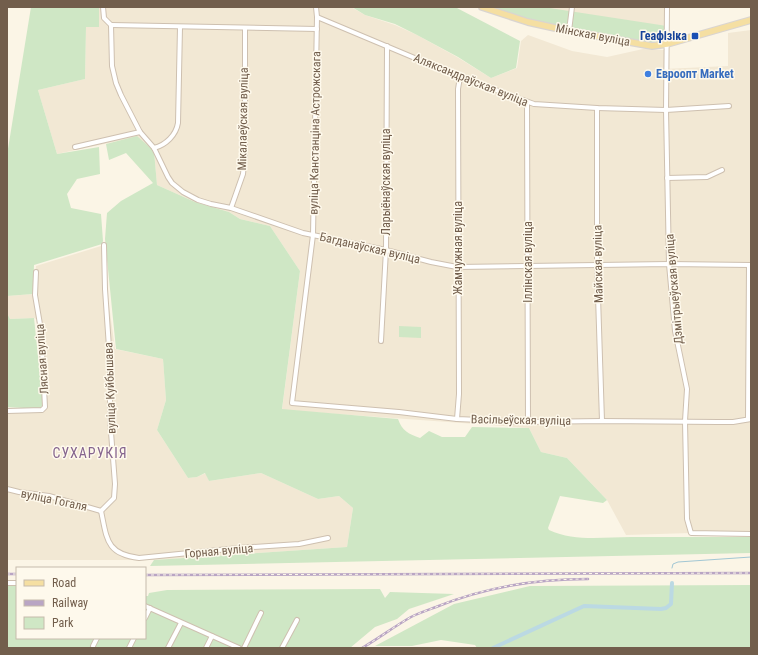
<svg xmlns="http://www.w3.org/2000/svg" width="758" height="655" font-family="'Roboto Condensed',sans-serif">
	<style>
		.residential { fill: #f2e8d4 }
		.green { fill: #cfe7c5 }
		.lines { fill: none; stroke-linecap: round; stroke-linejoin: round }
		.stream { stroke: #a2c7d4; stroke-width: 1 }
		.canal { stroke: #bbd9e3; stroke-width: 4 }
		.minor-casing { stroke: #cec0b0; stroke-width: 6 }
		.major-casing { stroke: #dad5d0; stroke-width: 8 }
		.minor { stroke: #fff; stroke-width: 4 }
		.major { stroke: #f5dfa2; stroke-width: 5.5 }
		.rail-casing { stroke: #b9a5c4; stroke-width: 2.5 }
		.rail { stroke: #fef9ec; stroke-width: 1; stroke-dasharray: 3; stroke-linecap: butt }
		.transit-dot { fill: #1a4fb4; stroke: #fef9ec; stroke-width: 1.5 }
		.shop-dot { fill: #3f7fe0; stroke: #fef9ec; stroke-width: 1.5 }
		.labels { text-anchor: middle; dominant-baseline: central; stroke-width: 3; stroke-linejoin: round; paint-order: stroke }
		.street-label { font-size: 12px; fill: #725e4c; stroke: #fef9ec }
		.transit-label { font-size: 12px; font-weight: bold; fill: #164399; stroke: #fef9ec; text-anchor: end }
		.shop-label { font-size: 12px; font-weight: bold; fill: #366cbe; stroke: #fef9ec; text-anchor: start }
		.quarter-label { font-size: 14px; letter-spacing: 1px; fill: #85648e; stroke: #fef9ec }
	</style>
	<rect width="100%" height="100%" fill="#fbf5e6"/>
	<g class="residential">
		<polygon points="99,7 351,7 365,15 395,25 417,35 457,57 491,78 517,68 521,41 528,35 572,51 607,57 643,49 664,50 664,69 728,66 728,33 751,30 751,534 691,533 626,535 607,500 567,458 541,452 529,428 282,410 300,271 270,226 240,219 229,212 195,202 157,185 154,151 137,137 57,154 38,90 85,79 86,27 99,27"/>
		<polygon points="482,7 667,7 667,26"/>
		<polygon points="101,246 115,349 163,359 166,400 157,430 188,478 197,477 206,473 209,481 261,473 318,499 339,496 353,508 347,547 154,560 7,560 7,409 41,410 44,404 38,320 34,318 10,319 7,313 7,296 34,294 36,266"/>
	</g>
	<g class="green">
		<polygon points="31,7 99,7 99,27 86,27 85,79 38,90 57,154 99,147 100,174 77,179 67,194 71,208 101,214 103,241 102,244 34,265 33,294 7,296 7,155"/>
		<polygon points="352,7 455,7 520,41 516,68 491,78 458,57 417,35 395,24 365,15"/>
		<polygon points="482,7 543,7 667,26 667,44 658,46 569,31"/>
		<path d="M 137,136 L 154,151 L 157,185 L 195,202 L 229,212 L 240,219 L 270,226 L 300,271 L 282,409 L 398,419 C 402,431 409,434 420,438 L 429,431 L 442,437 L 465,437 L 472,427 L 529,428 L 541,452 L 567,458 L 607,500 L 603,503 L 560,496 L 548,528 L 549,530 C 575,542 604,537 631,537 C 671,537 711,537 751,537 L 751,553 L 150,566 L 154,560 L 347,547 L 353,508 L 339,496 L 318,499 L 261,473 L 209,481 L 205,473 L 197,477 L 188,478 L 157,430 L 166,400 L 163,359 L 116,349 L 105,239 L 107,213 L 121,201 L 153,183 L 126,153 L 109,160 L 106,144 Z"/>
		<polygon points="7,313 10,319 34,318 43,404 40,409 7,407"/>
		<polygon points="399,326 421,327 421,338 399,337"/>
		<polygon points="7,585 17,585 17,638 145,638 145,596 148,596 149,593 167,590 380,589 385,598 390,592 454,594 409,609 397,619 375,627 350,648 7,648"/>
		<polygon points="751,585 751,648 477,648 475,645 441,640 412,646 375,646 454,604 530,586"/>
	</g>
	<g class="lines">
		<polyline class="stream" points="672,568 673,564 678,562 751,557"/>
		<polyline class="canal" points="493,648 584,606 661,609 666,608 671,604 672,583"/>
		<g class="minor-casing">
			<g id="minor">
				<polyline points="103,7 104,18 111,25"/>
				<polyline points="316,7 317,17 313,235 292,403 399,412 457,419 528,422 602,421 718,422 733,422 751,419"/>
				<polyline points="667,7 666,110 669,264 675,331 687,389 685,421 687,519 691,533 751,534"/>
				<polyline points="317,17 460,77 534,104 597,108 666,110 729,106"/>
				<polyline points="111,25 112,66 116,83 121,95 140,132 154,148 168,177 172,183 183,192 198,200 211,204 231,208 303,233 386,250 431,262 457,267 669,264 751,265"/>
				<polyline points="111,25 317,29"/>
				<polyline points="569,31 572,7"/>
				<polyline points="527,102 528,422"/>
				<polyline points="597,108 597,265 602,421"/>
				<polyline points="75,147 140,132"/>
				<path d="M 154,148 C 166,145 176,135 178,123 L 180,27"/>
				<polyline points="667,178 707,177 722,170"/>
				<polyline points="231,208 243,174 245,154 245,28"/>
				<polyline points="381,341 386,250 387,46"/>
				<polyline points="7,411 42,410 45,407 41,330 35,295 36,272"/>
				<polyline points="457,419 459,394 458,89 460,77"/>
				<polyline points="748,419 749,265"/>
				<polyline points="7,489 19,492 49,496 101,511"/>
				<polyline points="101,511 114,498 115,484 110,419 110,362 105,289 104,245"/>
				<path d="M 101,511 C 107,539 106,554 139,558 L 239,548 L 299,544 L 328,538"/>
				<polyline points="7,583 17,583"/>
				<polyline points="145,606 239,648"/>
				<polyline points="145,618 150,608"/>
				<polyline points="93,646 97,638"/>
				<polyline points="129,648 134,638"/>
				<polyline points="168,648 181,623"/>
				<polyline points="206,648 212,636"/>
				<polyline points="244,648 261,613"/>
				<polyline points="282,648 297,620"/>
			</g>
		</g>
		<g class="major-casing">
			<polyline id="major" points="482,7 528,22 569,31 652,46 667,44 751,20"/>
		</g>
		<use href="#minor" class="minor"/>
		<use href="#major" class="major"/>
		<g class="rail-casing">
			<g id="rail">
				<polyline points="7,574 17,574"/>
				<polyline points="145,575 751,573"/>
				<path d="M 362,648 C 379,638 395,626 411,617 C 419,613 428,610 436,607 C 485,587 536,579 588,579"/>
			</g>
		</g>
		<use href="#rail" class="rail"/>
	</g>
	<rect class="transit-dot" x="691" y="32" width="8" height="8" rx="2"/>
	<circle class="shop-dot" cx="648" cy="74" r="4"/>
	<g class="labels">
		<g class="street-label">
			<text transform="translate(593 35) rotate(11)">Мінская вуліца</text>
			<text transform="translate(471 80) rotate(22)">Аляксандраўская вуліца</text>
			<text transform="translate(243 119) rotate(-89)">Мікалаеўская вуліца</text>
			<text transform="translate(315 133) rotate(-89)">вуліца Канстанціна Астрожскага</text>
			<text transform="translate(386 182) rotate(-90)">Ларыёнаўская вуліца</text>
			<text transform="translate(370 248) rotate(13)">Багданаўская вуліца</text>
			<text transform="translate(458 248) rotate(-90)">Жамчужная вуліца</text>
			<text transform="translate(528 262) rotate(-90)">Іллінская вуліца</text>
			<text transform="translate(598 264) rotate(-91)">Майская вуліца</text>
			<text transform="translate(674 289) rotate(-95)">Дзмітрыеўская вуліца</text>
			<text transform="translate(42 359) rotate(-94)">Лясная вуліца</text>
			<text transform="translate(110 388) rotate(-92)">вуліца Куйбышава</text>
			<text transform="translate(521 420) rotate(1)">Васільеўская вуліца</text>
			<text transform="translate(54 500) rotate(12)">вуліца Гогаля</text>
			<text transform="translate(219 551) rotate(-5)">Горная вуліца</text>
		</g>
		<g class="transit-label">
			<text x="687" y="36">Геафізіка</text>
		</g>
		<g class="shop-label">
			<text x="656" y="74">Евроопт Market</text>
		</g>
		<g class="quarter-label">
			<text x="90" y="453">СУХАРУКІЯ</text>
		</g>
	</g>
	<rect width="758" height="655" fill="none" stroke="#725e4c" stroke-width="16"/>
	<rect x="16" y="567" width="130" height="72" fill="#fef9ec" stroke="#c6bbac"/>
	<rect x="24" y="580" width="20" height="6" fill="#f5dfa2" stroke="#c6bbac"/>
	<text x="52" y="587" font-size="12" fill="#725e4c">Road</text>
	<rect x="24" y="600" width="20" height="6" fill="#b9a5c4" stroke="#c6bbac"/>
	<text x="52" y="607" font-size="12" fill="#725e4c">Railway</text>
	<rect x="24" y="617" width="20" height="12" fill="#cfe7c5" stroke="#c6bbac"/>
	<text x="52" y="627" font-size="12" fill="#725e4c">Park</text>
</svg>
